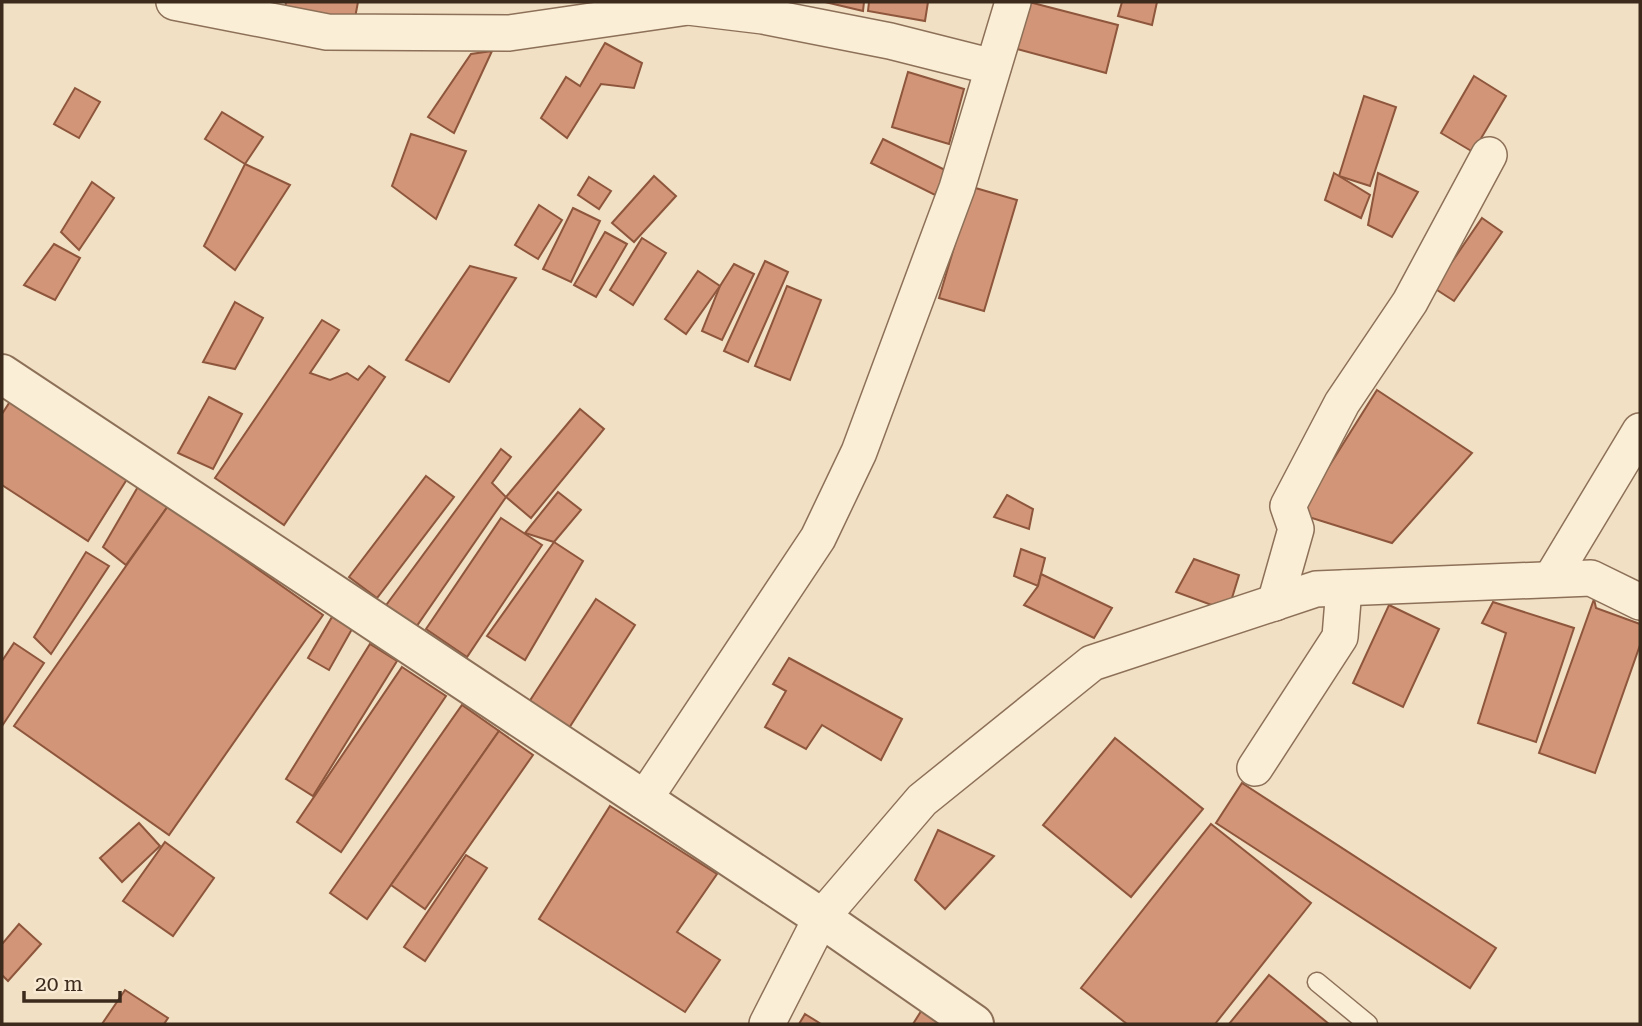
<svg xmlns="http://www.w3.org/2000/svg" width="1642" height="1026" font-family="'Roboto Serif',serif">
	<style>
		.building { fill: #d29577; stroke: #8e563c; stroke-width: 2 }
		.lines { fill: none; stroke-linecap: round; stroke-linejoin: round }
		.service-casing { stroke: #8d7058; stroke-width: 21 }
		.minor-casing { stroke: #8d7058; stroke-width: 38 }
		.tertiary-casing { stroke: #8d7058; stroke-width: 42 }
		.service { stroke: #fbeed7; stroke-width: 18 }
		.minor { stroke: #fbeed7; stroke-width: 35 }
		.tertiary { stroke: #fbeed7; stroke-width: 38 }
	</style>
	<rect width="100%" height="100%" fill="#f1e0c3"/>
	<g class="building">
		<polygon points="286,2 358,2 354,23 285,10"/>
		<polygon points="825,2 864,2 863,11"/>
		<polygon points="869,2 928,2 925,21 868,11"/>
		<polygon points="1029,2 1118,25 1106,73 1017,49"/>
		<polygon points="1122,2 1157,2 1152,25 1118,16"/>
		<polygon points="605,43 642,63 634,88 601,84 567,138 541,118 566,77 580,86"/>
		<polygon points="492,51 454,133 428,117 471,54"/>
		<polygon points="908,72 964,89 949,144 892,127"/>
		<polygon points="1474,76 1506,96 1473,152 1441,133"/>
		<polygon points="75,88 100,102 79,138 54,124"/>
		<polygon points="1364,96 1396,107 1370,186 1339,176"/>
		<polygon points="222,112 263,137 245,164 205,139"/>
		<polygon points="411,134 466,151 436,219 392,186"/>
		<polygon points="883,139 947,171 935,195 871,163"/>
		<polygon points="245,164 290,185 235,270 204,246"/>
		<polygon points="1334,173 1370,195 1361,218 1325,200"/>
		<polygon points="1378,173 1418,192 1392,237 1368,225"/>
		<polygon points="654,176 676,196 634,242 612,223"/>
		<polygon points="589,177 611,191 599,209 578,195"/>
		<polygon points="92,182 114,198 79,250 61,232"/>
		<polygon points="972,187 1017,200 984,311 939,298"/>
		<polygon points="539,205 562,220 538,259 515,245"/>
		<polygon points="573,208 600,221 571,282 543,269"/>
		<polygon points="1482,218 1502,232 1454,301 1434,288"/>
		<polygon points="605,232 627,244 596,297 574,285"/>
		<polygon points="642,238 666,253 633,305 610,290"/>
		<polygon points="54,244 80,258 55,300 24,285"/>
		<polygon points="765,261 788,272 748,362 724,351"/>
		<polygon points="734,264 754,274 722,340 702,331 720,286"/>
		<polygon points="470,266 516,278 449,382 406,360"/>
		<polygon points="698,271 720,286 686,334 665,319"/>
		<polygon points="787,286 821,300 790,380 755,366"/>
		<polygon points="235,302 263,318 235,369 203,362"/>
		<polygon points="322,320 339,330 310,373 330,380 347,373 358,380 369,366 385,377 284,525 215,478"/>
		<polygon points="1377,390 1472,453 1392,543 1299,514"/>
		<polygon points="209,397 242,414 213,469 178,453"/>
		<polygon points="11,400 129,476 88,541 2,485 2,414"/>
		<polygon points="580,409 604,429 531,518 506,497"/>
		<polygon points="501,449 511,457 492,483 506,497 414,630 384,608"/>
		<polygon points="426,476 454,497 377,598 349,577"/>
		<polygon points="139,485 168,506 126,565 103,547"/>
		<polygon points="558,492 581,510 554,542 525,533"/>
		<polygon points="1007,495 1033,509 1029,529 994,517"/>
		<polygon points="168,506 323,615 169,835 14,726"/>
		<polygon points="501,518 542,545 467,657 426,629"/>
		<polygon points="554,542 583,561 525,660 487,636"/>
		<polygon points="1021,549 1045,558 1038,586 1014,576"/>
		<polygon points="86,552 109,566 51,654 34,637"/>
		<polygon points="1194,559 1239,575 1228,611 1176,592"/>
		<polygon points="1041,574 1112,608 1094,638 1024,605 1038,586"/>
		<polygon points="596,599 635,625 569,728 529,702"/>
		<polygon points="1594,599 1596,608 1640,624 1640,645 1595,773 1539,753"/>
		<polygon points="1493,602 1574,628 1536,742 1478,723 1506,633 1482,623"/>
		<polygon points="1389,605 1439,629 1403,707 1353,683"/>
		<polygon points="332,617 352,629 329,670 308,658"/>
		<polygon points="14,643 44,663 2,726 2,661"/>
		<polygon points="370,644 397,661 313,796 286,779"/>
		<polygon points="789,658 902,719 881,760 822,725 806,749 765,727 786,691 773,684"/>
		<polygon points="402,667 446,696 341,852 297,822"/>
		<polygon points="462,705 499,731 367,919 330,893"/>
		<polygon points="499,731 533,755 425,909 391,885"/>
		<polygon points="1115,738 1203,809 1131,897 1043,825"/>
		<polygon points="1242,783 1496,948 1470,988 1216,823"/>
		<polygon points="610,806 717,874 677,932 720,960 685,1012 539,919"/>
		<polygon points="139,823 160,846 122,882 100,858"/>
		<polygon points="1211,824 1311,903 1215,1024 1127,1024 1081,988"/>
		<polygon points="938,830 994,856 945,909 915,880"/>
		<polygon points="165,842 214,878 173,936 123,901"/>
		<polygon points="466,855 487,868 425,961 404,947"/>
		<polygon points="19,924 41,944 8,981 2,975 2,944"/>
		<polygon points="1269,975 1329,1024 1229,1024"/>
		<polygon points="125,990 168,1018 164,1024 102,1024"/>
		<polygon points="923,1008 950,1024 913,1024"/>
		<polygon points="805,1014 821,1024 799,1024"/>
	</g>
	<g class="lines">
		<g class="service-casing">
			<polyline id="service" points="1317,982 1368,1024"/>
		</g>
		<g class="minor-casing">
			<g id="minor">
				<polyline points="174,2 327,32 509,33 688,7 696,2"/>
				<polyline points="688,7 763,16 890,41 993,67"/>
				<polyline points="1551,579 1640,431"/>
				<polyline points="1275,603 1296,529 1288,506 1342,403 1410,302 1489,155"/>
				<polyline points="1255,768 1340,637 1344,588"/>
				<polyline points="643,801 818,538 859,452 957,188 1013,2"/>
				<polyline points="767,1024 821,918 922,800 1092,663 1316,589 1591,578 1640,602"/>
			</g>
		</g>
		<g class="tertiary-casing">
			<polyline id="tertiary" points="2,374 807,908 974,1024"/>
		</g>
		<use href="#service" class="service"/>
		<use href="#minor" class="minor"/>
		<use href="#tertiary" class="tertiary"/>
	</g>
	<rect width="1642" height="1026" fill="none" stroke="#3c2a1d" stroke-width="7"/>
	<path d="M24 991v10h96v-10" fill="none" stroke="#3c2a1d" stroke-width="3.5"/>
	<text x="35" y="991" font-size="21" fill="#3c2a1d" stroke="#f8ead3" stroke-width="5" paint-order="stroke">20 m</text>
</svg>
